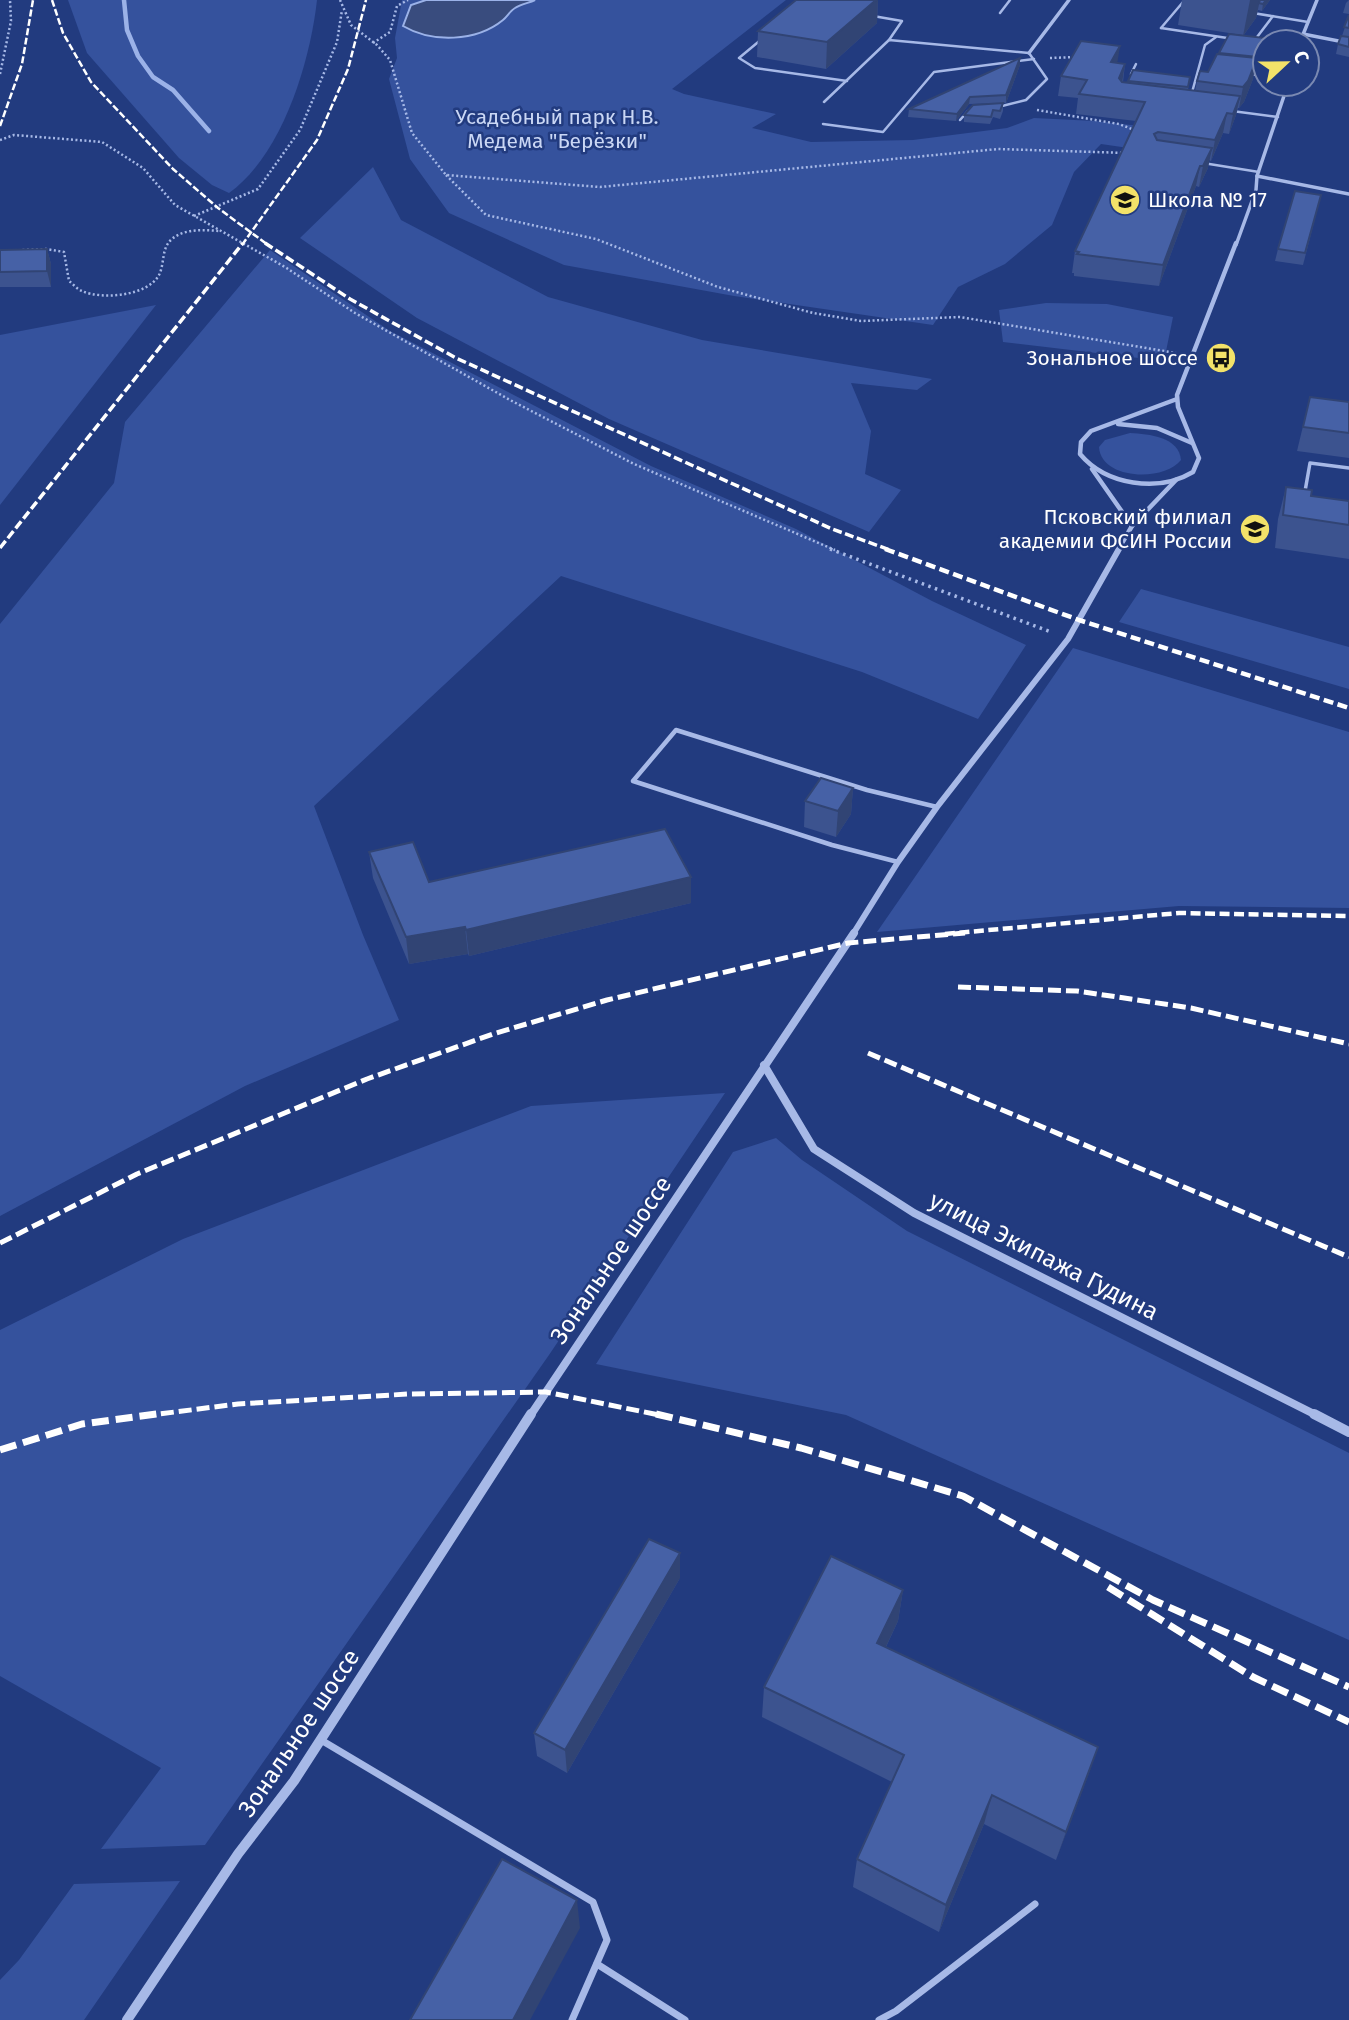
<svg xmlns="http://www.w3.org/2000/svg" width="1349" height="2020" font-family="'Fira Sans',sans-serif">
	<style>
		.green { fill: #35529d }
		.water { fill: #394c7e; stroke: #9bb2e8; stroke-width: 2 }
		.lines { fill: none; stroke-linecap: round; stroke-linejoin: round }
		.stream { stroke: #9bb2e8; stroke-width: 4.5 }
		.path-far1 { stroke: #a7b9e7; stroke-width: 2.5; stroke-dasharray: 2 2.5; stroke-linecap: butt }
		.path { stroke: #a7b9e7; stroke-width: 3.5; stroke-dasharray: 2.5 4.5; stroke-linecap: butt }
		.lane-far3 { stroke: #a7b9e7; stroke-width: 2.5 }
		.lane-far2 { stroke: #a7b9e7; stroke-width: 3.5 }
		.lane-far1 { stroke: #a7b9e7; stroke-width: 4.5 }
		.lane { stroke: #a7b9e7; stroke-width: 7 }
		.street-far4 { stroke: #a7b9e7; stroke-width: 3.5 }
		.street-far3 { stroke: #a7b9e7; stroke-width: 4.5 }
		.street-far2 { stroke: #a7b9e7; stroke-width: 6 }
		.street-far1 { stroke: #a7b9e7; stroke-width: 8 }
		.street { stroke: #a7b9e7; stroke-width: 10 }
		.rail-far4 { stroke: #fff; stroke-width: 2.5; stroke-dasharray: 7 2.5; stroke-linecap: butt }
		.rail-far3 { stroke: #fff; stroke-width: 3.5; stroke-dasharray: 9 3.5; stroke-linecap: butt }
		.rail-far2 { stroke: #fff; stroke-width: 4.5; stroke-dasharray: 10 4.5; stroke-linecap: butt }
		.rail-far1 { stroke: #fff; stroke-width: 5; stroke-dasharray: 13 5; stroke-linecap: butt }
		.rail { stroke: #fff; stroke-width: 7; stroke-dasharray: 17 7; stroke-linecap: butt }
		.wall { fill: #3c538f }
		.shaded-wall { fill: #314474 }
		.building { fill: #4661a6; stroke: #314474; stroke-width: 2 }
		.labels { text-anchor: middle; dominant-baseline: central; stroke-width: 5; stroke-linejoin: round; paint-order: stroke }
		.far-park-label { font-size: 21px; fill: #cad7f5; stroke: #223b7f }
		.far-poi-label { font-size: 21px; fill: #fff; stroke: #223b7f; text-anchor: end }
		.street-label { font-size: 24px; fill: #fff; stroke: #223b7f }
	</style>
	<rect width="100%" height="100%" fill="#223b7f"/>
	<g class="green">
		<path d="M 68,0 L 317,0 C 310,63 282,155 229,193 L 212,185 L 179,158 L 87,53 Z"/>
		<polygon points="402,0 426,0 411,5 503,20 514,8 535,0 786,0 672,89 684,94 776,114 752,128 811,142 913,140 1007,128 1034,118 1095,121 1220,135 1211,160 1101,144 1074,172 1052,225 1005,264 958,287 933,325 734,296 564,265 449,213 410,159 389,79 397,58 395,38"/>
		<polygon points="373,167 401,220 548,297 702,340 932,379 917,390 851,383 871,431 865,474 901,490 869,532 609,419 417,318 300,238"/>
		<polygon points="270,250 390,331 651,466 796,529 932,601 1026,645 978,719 862,672 561,576 314,806 363,935 399,1020 245,1086 0,1216 0,624 114,483 125,422"/>
		<polygon points="1046,303 1107,304 1173,317 1164,361 1003,342 999,310"/>
		<polygon points="156,305 0,505 0,335"/>
		<path d="M 1130,433 C 1149,434 1179,437 1181,460 C 1164,482 1101,480 1099,447 L 1105,440 Z"/>
		<polygon points="1141,589 1349,647 1349,689 1119,622"/>
		<polygon points="1073,648 1349,732 1349,908 1179,906 877,932"/>
		<polygon points="725,1093 549,1355 205,1845 101,1849 161,1768 0,1676 0,1330 183,1239 531,1106"/>
		<polygon points="776,1138 802,1160 907,1231 1349,1453 1349,1640 846,1415 596,1364 733,1152"/>
		<polygon points="180,1881 84,2020 0,2020 0,1980 19,1960 74,1884"/>
	</g>
	<path class="water" d="M 426,0 L 535,0 C 529,3 521,4 515,8 C 510,11 507,17 503,20 C 476,42 432,43 403,26 L 411,5 Z"/>
	<g class="lines">
		<polyline class="stream" points="124,0 127,30 138,56 153,77 173,90 209,131"/>
		<g class="path-far1">
			<polyline points="340,0 351,25 377,45 390,60 412,133 446,175 600,187 998,149 1127,153"/>
			<polyline points="373,43 390,32 397,6 408,0"/>
			<polyline points="1050,58 1076,57"/>
			<polyline points="0,74 11,21 10,0"/>
			<polyline points="1037,110 1119,124 1137,131"/>
			<polyline points="0,140 14,135 102,142 143,168 175,205 285,267 355,313 510,400 634,464 835,550"/>
			<polyline points="446,175 486,215 596,239 718,287 813,313 861,321 960,317 1176,353"/>
			<polyline points="194,216 258,189 300,130 337,42 342,10"/>
			<path d="M 0,251 L 46,249 L 64,252 L 69,281 C 73,284 77,289 82,291 C 102,300 148,296 159,275 C 165,263 161,248 172,239 C 185,228 205,230 220,231"/>
		</g>
		<polyline class="path" points="830,549 1051,632"/>
		<g class="lane-far3">
			<polyline points="1000,13 1010,0"/>
			<polyline points="1253,13 1308,22"/>
			<polyline points="873,16 902,21 889,40"/>
			<polyline points="1161,28 1183,2 1188,3"/>
			<polyline points="1161,28 1234,39"/>
			<polyline points="763,38 739,58 755,68 847,81"/>
			<polyline points="1254,41 1273,16"/>
			<polyline points="1131,74 1136,64"/>
			<polyline points="1249,74 1265,76"/>
			<polyline points="1191,96 1205,45 1216,37"/>
			<polyline points="824,102 889,40 1029,53 1047,79 1026,100 998,107"/>
			<polyline points="1232,111 1278,117"/>
			<polyline points="960,120 968,111"/>
			<polyline points="823,124 883,132 934,72 1034,59"/>
			<polyline points="1203,163 1259,172"/>
		</g>
		<polyline class="lane-far2" points="1304,497 1310,463 1349,468"/>
		<polyline class="lane-far1" points="898,862 832,845 633,781 676,730 867,790 937,807"/>
		<g class="lane">
			<polyline points="321,1740 593,1902 607,1940 572,2020"/>
			<polyline points="597,1964 685,2020"/>
			<polyline points="879,2020 896,2011 1035,1904"/>
		</g>
		<g class="street-far4">
			<polyline points="1303,34 1349,43"/>
			<polyline points="1300,42 1317,0"/>
			<polyline points="1029,53 1069,0"/>
			<polyline points="1257,176 1349,194"/>
			<polyline points="1236,245 1256,190 1257,176 1288,84"/>
		</g>
		<g class="street-far3">
			<path d="M 1177,399 L 1091,431 L 1081,442 L 1080,454 C 1106,485 1158,493 1193,472 L 1199,458 L 1178,407 L 1177,395 L 1236,243"/>
			<polyline points="1118,424 1157,428 1192,443"/>
			<polyline points="1092,469 1132,526"/>
			<polyline points="1118,550 1132,526 1176,480"/>
		</g>
		<polyline class="street-far2" points="853,934 898,862 937,807 1068,639 1119,549"/>
		<g class="street-far1">
			<polyline points="764,1065 814,1149 914,1213 1318,1416"/>
			<polyline points="530,1416 854,933"/>
		</g>
		<g class="street">
			<polyline points="1314,1414 1349,1432"/>
			<polyline points="127,2020 238,1854 294,1781 531,1414"/>
		</g>
		<g class="rail-far4">
			<polyline points="52,0 63,33 91,82 173,169 218,208 268,245"/>
			<polyline points="0,126 22,64 33,0"/>
			<polyline points="242,245 317,140 348,69 366,0"/>
		</g>
		<g class="rail-far3">
			<polyline points="265,243 350,299 456,358 832,529 890,550"/>
			<polyline points="0,548 243,243"/>
		</g>
		<g class="rail-far2">
			<polyline points="885,549 1079,620 1349,708"/>
			<polyline points="945,934 1179,913 1349,916"/>
		</g>
		<g class="rail-far1">
			<polyline points="958,987 1077,991 1191,1008 1349,1044"/>
			<polyline points="868,1053 1349,1257"/>
			<polyline points="0,1243 137,1174 367,1079 493,1034 607,1000 848,943 965,933"/>
			<polyline points="143,1416 238,1404 409,1394 546,1392 664,1416"/>
		</g>
		<g class="rail">
			<polyline points="656,1414 801,1448 963,1496 1153,1600 1349,1687"/>
			<polyline points="0,1450 82,1424 157,1414"/>
			<polyline points="1108,1587 1253,1677 1349,1722"/>
		</g>
	</g>
	<g class="wall">
		<polygon points="796,0 878,0 877,23 826,69 757,57 758,31"/>
		<polygon points="1182,0 1270,0 1262,11 1258,10 1256,18 1243,36 1262,52 1255,71 1254,71 1253,79 1244,102 1239,108 1238,108 1236,115 1229,134 1223,133 1211,161 1209,160 1208,168 1199,187 1196,186 1159,286 1074,276 1074,273 1072,273 1075,251 1136,121 1076,114 1078,98 1058,96 1061,76 1117,63 1125,64 1123,82 1128,83 1128,81 1190,77 1188,90 1195,91 1197,81 1208,72 1219,53 1242,35 1178,25"/>
		<polygon points="1349,0 1349,14 1343,13 1346,3"/>
		<polygon points="1349,15 1349,57 1336,54 1338,44 1342,36"/>
		<polygon points="1020,58 1020,65 1006,103 969,104 956,121 908,117 909,109"/>
		<polygon points="1003,103 1003,111 1000,119 993,117 990,124 964,122 964,115"/>
		<polygon points="1321,195 1303,265 1275,261 1278,249"/>
		<polygon points="47,249 51,264 51,287 0,287 0,250"/>
		<polygon points="1310,397 1349,402 1349,458 1297,451"/>
		<polygon points="1286,487 1311,496 1349,501 1349,559 1275,548 1278,519"/>
		<polygon points="853,788 851,814 836,837 804,827 805,801"/>
		<polygon points="369,852 429,882 691,903 469,956 468,954 409,964 373,878"/>
		<polygon points="680,1578 567,1773 537,1756 534,1733"/>
		<polygon points="903,1590 898,1621 886,1647 1098,1747 1056,1860 984,1824 939,1932 853,1887 857,1859 892,1782 762,1717 764,1687"/>
	</g>
	<g class="shaded-wall">
		<polygon points="876,0 878,0 877,23 826,69 827,42"/>
		<polygon points="1250,0 1260,0 1256,18 1243,36"/>
		<polygon points="1266,0 1270,0 1262,11 1263,4"/>
		<polygon points="1265,38 1262,52 1255,71 1258,57"/>
		<polygon points="1120,46 1117,65 1111,62"/>
		<polygon points="1020,58 1020,65 1006,103 1006,95"/>
		<polygon points="1257,58 1253,79 1244,102 1239,108 1243,87"/>
		<polygon points="1125,64 1122,83 1119,78"/>
		<polygon points="1240,96 1236,115 1229,134 1233,114"/>
		<polygon points="970,97 969,104 956,121 957,114"/>
		<polygon points="1227,113 1223,133 1211,161 1215,140"/>
		<polygon points="1212,148 1208,168 1199,187 1203,166"/>
		<polygon points="1200,166 1196,186 1159,286 1163,265"/>
		<polygon points="47,249 51,264 51,287 47,271"/>
		<polygon points="853,788 851,814 836,837 838,811"/>
		<polygon points="691,877 691,903 469,956 466,930"/>
		<polygon points="465,927 468,954 409,964 406,937"/>
		<polygon points="680,1553 680,1578 567,1773 565,1750"/>
		<polygon points="903,1590 898,1621 873,1674 877,1643"/>
		<polygon points="1098,1747 1088,1776 1056,1860 1066,1832"/>
		<polygon points="992,1795 984,1824 939,1932 946,1905"/>
		<polygon points="577,1900 580,1928 530,2020 513,2020"/>
	</g>
	<g class="building">
		<polygon points="796,0 876,0 827,42 758,31"/>
		<polygon points="1260,0 1266,0 1263,4 1259,3"/>
		<polygon points="1349,15 1349,28 1344,27"/>
		<polygon points="1229,34 1265,38 1258,57 1219,53"/>
		<polygon points="1341,36 1349,37 1349,47 1338,44"/>
		<polygon points="1081,41 1120,46 1111,62 1125,64 1119,78 1122,82 1240,96 1233,114 1227,113 1215,140 1158,132 1154,134 1157,140 1212,148 1203,166 1200,166 1163,265 1077,254 1079,252 1075,251 1145,102 1079,94 1087,80 1061,76"/>
		<polygon points="1217,54 1257,58 1248,81 1243,87 1197,81 1200,71 1208,72"/>
		<polygon points="1020,58 1006,95 970,97 957,114 909,109"/>
		<polygon points="1133,70 1190,77 1188,87 1128,81"/>
		<polygon points="1003,103 1000,111 993,110 991,117 964,115 973,105"/>
		<polygon points="1295,191 1321,195 1305,253 1278,249"/>
		<polygon points="47,249 47,271 0,272 0,250"/>
		<polygon points="1310,397 1349,402 1349,433 1303,427"/>
		<polygon points="1286,487 1312,490 1311,496 1349,501 1349,525 1283,515"/>
		<polygon points="821,778 853,788 838,811 805,801"/>
		<polygon points="665,829 691,877 466,930 465,927 406,937 369,852 413,842 429,882"/>
		<polygon points="649,1539 680,1553 565,1750 534,1733"/>
		<polygon points="831,1556 903,1590 877,1643 1098,1747 1066,1832 992,1795 946,1905 857,1859 904,1755 764,1687"/>
		<polygon points="502,1859 577,1900 513,2020 410,2020"/>
	</g>
	<defs>
		<g id="school-disc" transform="scale(1.575)"><circle r="9.5" fill="#f3e269" stroke="#223b7f"/><path d="M0-5L7-2L0 1L-7-2ZM-4 1L0 2.5L4 1V4Q0 6-4 4Z" fill="#111"/></g>
		<g id="bus-disc" transform="scale(1.575)"><circle r="9.5" fill="#f3e269" stroke="#223b7f"/><path d="M-5-6H5V4H4V6H2V4H-2V6H-4V4H-5ZM-3.5-4V0h7V-4ZM-3.5 1.2v1.5H-2V1.2ZM2 1.2v1.5H3.5V1.2Z" fill="#111"/></g>
		<g id="university-disc" transform="scale(1.575)"><circle r="9.5" fill="#f3e269" stroke="#223b7f"/><path d="M0-5L7-2L0 1L-7-2ZM-4 1L0 2.5L4 1V4Q0 6-4 4Z" fill="#111"/></g>
	</defs>
	<g fill-rule="evenodd">
		<use href="#school-disc" x="1125" y="200"/>
		<use href="#bus-disc" x="1221" y="358"/>
		<use href="#university-disc" x="1255" y="529"/>
	</g>
	<g class="labels">
		<g class="far-park-label">
			<text x="557" y="117">Усадебный парк Н.В.<tspan x="557" dy="24">Медема "Берёзки"</tspan></text>
		</g>
		<g class="far-poi-label">
			<text x="1148" y="200" text-anchor="start">Школа № 17</text>
			<text x="1198" y="358">Зональное шоссе</text>
			<text x="1232" y="517">Псковский филиал<tspan x="1232" dy="24">академии ФСИН России</tspan></text>
		</g>
		<g class="street-label">
			<text transform="translate(1044 1256) rotate(27)">улица Экипажа Гудина</text>
			<text transform="translate(611 1260) rotate(-56)">Зональное шоссе</text>
			<text transform="translate(299 1733) rotate(-56)">Зональное шоссе</text>
		</g>
	</g>
	<g transform="translate(1286 63) rotate(68)"><circle r="33" fill="#223b7f" stroke="#7a89b2" stroke-width="2"/>
	<path d="M0-5L12 26L0 18L-12 26Z" fill="#f3e269"/>
	<text y="-10" font-size="19" font-weight="bold" text-anchor="middle" fill="#ffffff">С</text>
	</g>
</svg>
